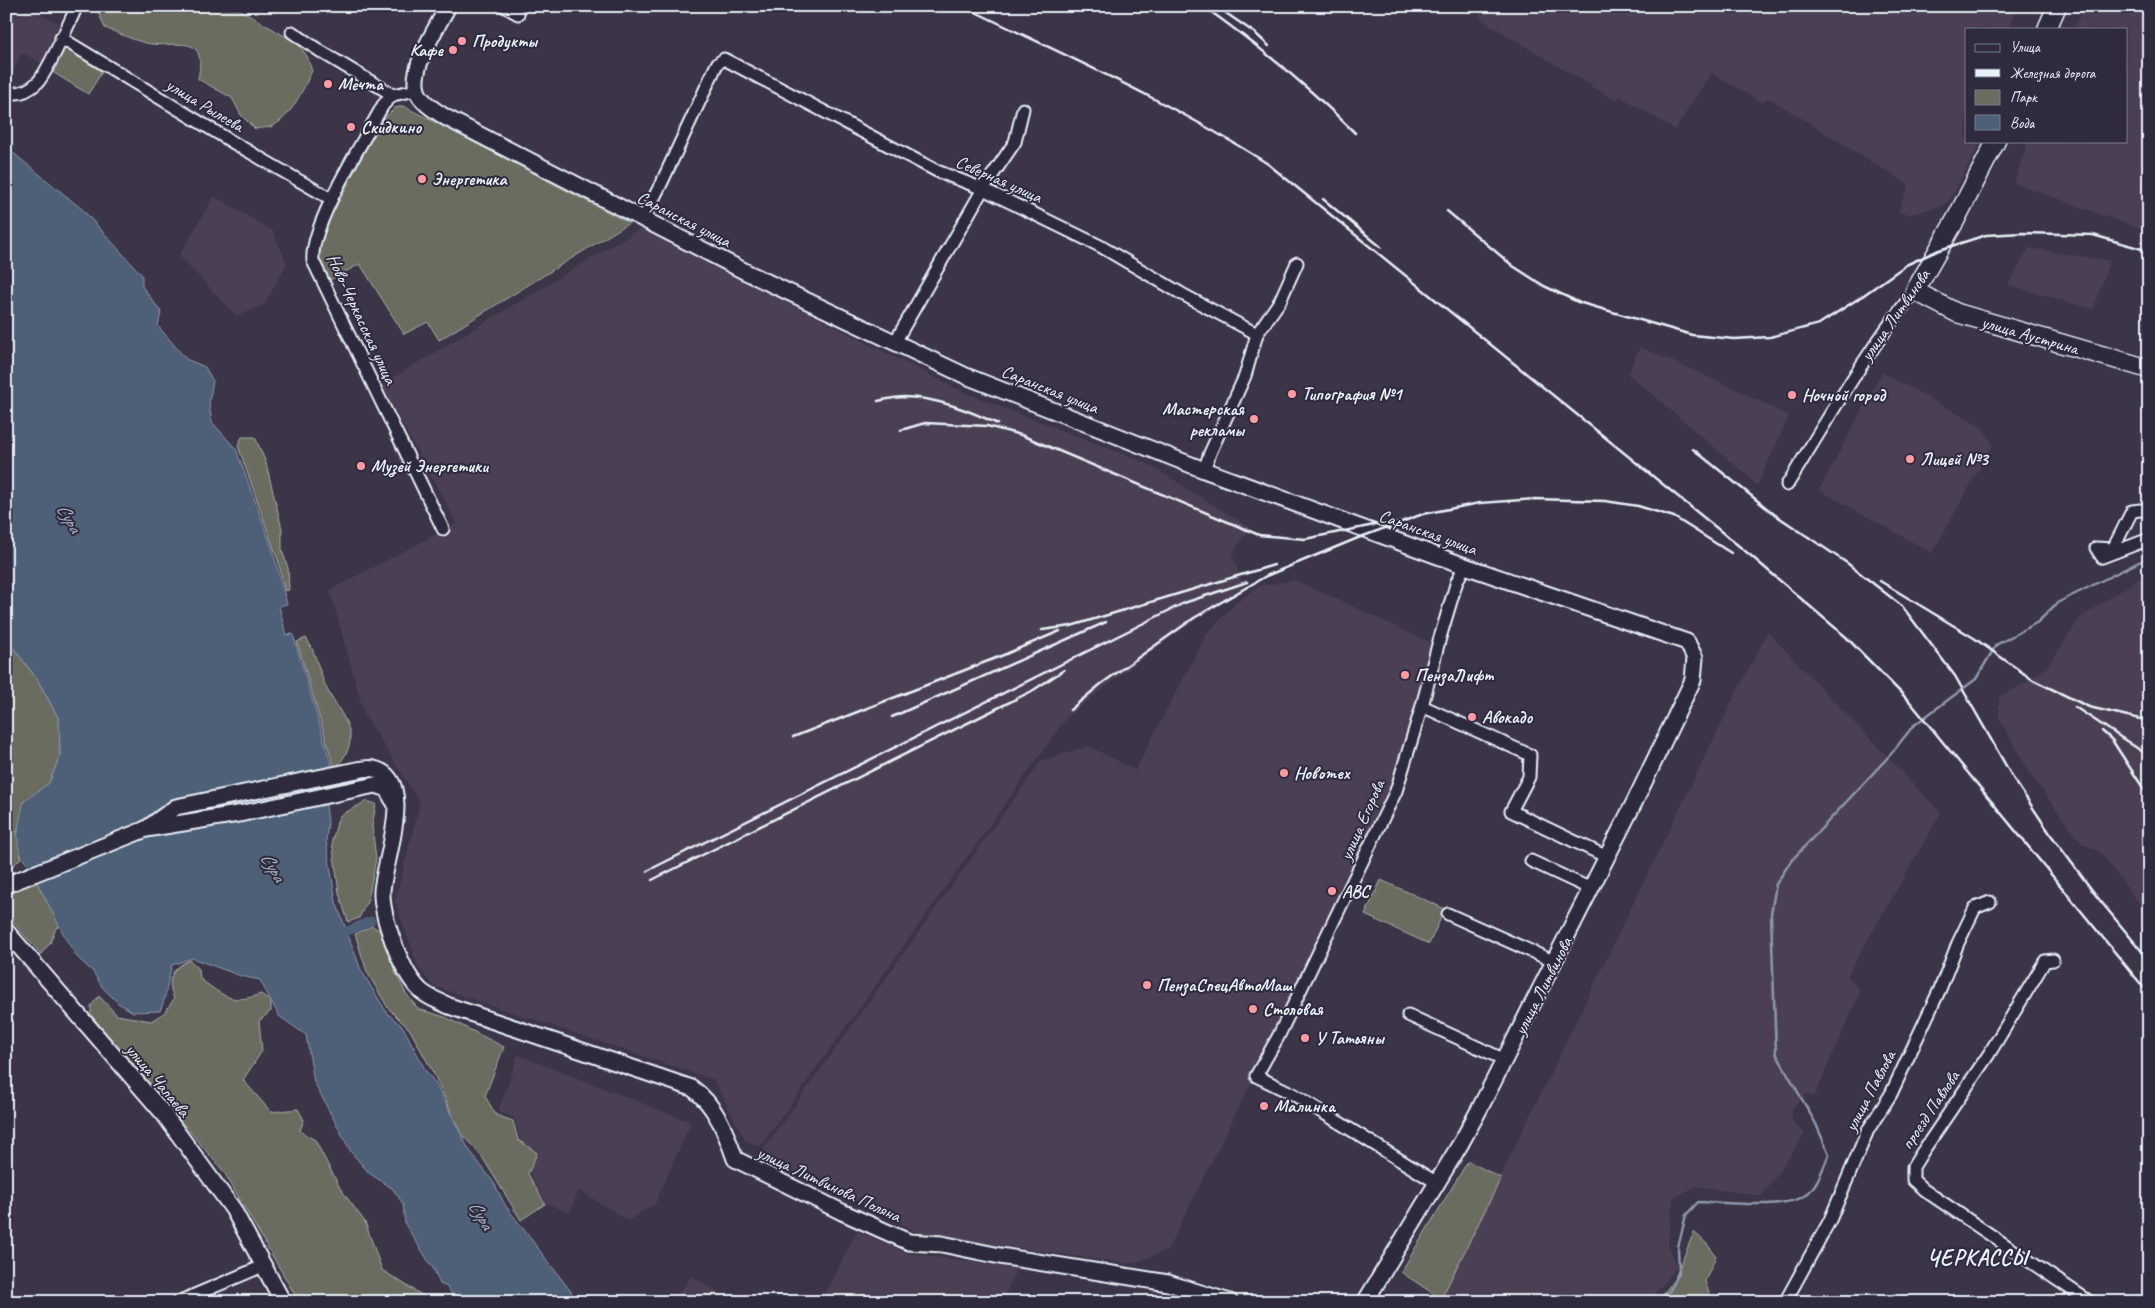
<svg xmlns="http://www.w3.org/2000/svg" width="2155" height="1308" font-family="Caveat,sans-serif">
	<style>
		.built { fill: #4c3f53 }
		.green { fill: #696c5e; stroke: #a8aeab }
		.water { fill: #4e6078; stroke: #8c9aab }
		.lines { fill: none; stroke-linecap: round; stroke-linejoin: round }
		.stream { stroke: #8c9aab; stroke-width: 2.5 }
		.canal { stroke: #4e6078; stroke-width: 9 }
		.minor-casing { stroke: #e8f1f8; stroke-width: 15 }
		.secondary-casing { stroke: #e8f1f8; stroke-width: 19 }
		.primary-casing { stroke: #e8f1f8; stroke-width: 21 }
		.minor { stroke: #2f2a3d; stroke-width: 11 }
		.secondary { stroke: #2f2a3d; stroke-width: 15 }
		.primary { stroke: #2f2a3d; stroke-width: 18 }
		.rail { stroke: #e8f1f8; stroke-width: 2.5 }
		.poi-dot { fill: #ff9aa2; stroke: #2f2a3d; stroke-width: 2 }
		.labels { text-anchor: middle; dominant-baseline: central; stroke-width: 4; stroke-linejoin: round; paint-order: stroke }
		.poi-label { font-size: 18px; font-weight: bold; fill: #e8f1f8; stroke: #2f2a3d; text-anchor: start }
		.street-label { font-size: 18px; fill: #e8f1f8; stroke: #2f2a3d }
		.water-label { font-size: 19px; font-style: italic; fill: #aab7c5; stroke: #2f2a3d }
		.district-label { font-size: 22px; font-weight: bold; letter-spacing: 1px; fill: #e8f1f8; stroke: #2f2a3d }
	</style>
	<rect width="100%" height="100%" fill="#3c3447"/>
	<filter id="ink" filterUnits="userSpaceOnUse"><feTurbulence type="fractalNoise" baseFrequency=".02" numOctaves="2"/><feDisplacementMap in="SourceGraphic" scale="10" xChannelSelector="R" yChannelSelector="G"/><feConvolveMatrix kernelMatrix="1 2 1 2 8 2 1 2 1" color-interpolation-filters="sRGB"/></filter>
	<g filter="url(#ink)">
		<g class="built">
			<polygon points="1477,6 2017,6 2008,29 1966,29 1966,141 1981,141 1953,194 1945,205 1908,215 1898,211 1909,185 1767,97 1763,103 1711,73 1675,130 1620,96 1616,101 1482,20"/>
			<polygon points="2085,6 2149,6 2149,232 2014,183 2028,141 2126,141 2126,29 2074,29"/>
			<polygon points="6,9 22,16 26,9 61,24 42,63 22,53 12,74 6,71"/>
			<polygon points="214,196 273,231 287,264 264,305 237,316 179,256"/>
			<polygon points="641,228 961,391 1146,463 1251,528 1232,554 1245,590 1196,620 1148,654 1068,716 760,1147 745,1140 714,1080 433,986 419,969 395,901 420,803 364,714 330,590 433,536 443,529 457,524 381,385"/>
			<polygon points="2029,248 2110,261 2093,309 2008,285"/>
			<polygon points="1640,347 1736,389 1789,416 1757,486 1747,475 1628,374"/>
			<polygon points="1882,372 1983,428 1993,445 1932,553 1819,490"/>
			<polygon points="2149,575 2149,916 2099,851 2081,843 2030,774 1999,718 1999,697 2025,683 2048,666 2080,618 2136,580"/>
			<polygon points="1295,580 1432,643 1391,795 1316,953 1167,1251 1130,1264 920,1234 817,1179 807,1181 776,1167 763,1150 1041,761 1088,746 1135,770 1207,633 1237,602 1260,586"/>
			<polygon points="1768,632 1941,813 1847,976 1861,991 1814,1097 1807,1094 1792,1108 1792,1121 1805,1134 1762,1196 1695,1186 1673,1199 1668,1245 1677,1266 1649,1302 1439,1302 1738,689"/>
			<polygon points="518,1055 691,1122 655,1204 628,1221 579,1190 570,1213 546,1203 530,1173 514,1118 498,1112"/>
			<polygon points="857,1231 907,1253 1017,1268 1002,1302 821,1302"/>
			<polygon points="692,1276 733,1302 672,1302"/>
		</g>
		<g class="green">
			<path d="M 99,6 L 234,6 L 298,44 L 307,56 L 312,71 C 303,89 291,119 270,127 C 266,128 259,128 255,129 L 241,115 L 232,98 L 198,79 C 208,29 175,50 146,43 C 132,40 119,33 105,28 L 98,12 Z"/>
			<polygon points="65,48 102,72 88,94 51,71"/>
			<polygon points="403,106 429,119 629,223 439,340 428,322 404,334 360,264 330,280 319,257 322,239 331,217 379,124 395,108"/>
			<polygon points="242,437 255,437 266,463 282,529 282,550 288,568 289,590 285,591 278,560 238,446"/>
			<polygon points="6,638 37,679 59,719 60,756 49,783 17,831 21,858 6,872"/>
			<path d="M 306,638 C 317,654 318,670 326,687 C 333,703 348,718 350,735 C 352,748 342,760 335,770 L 297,642 Z"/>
			<polygon points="367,801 376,804 372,826 376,859 368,900 359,918 348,922 339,893 332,841 339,816"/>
			<path d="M 35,879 L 60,926 L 56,928 L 50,943 L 41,954 C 27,937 0,915 7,892 Z"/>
			<polygon points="1381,880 1445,909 1429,944 1365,915"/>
			<polygon points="372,926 385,933 394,969 405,992 418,1009 445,1017 504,1047 485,1096 496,1115 513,1121 518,1140 537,1153 528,1174 545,1204 521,1220 482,1157 460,1132 435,1076 410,1030 388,1008 367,972 355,934"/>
			<path d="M 190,960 L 199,969 L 200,979 C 224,996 231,1005 261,994 L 271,1001 L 271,1011 L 259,1021 L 262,1051 L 243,1080 L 271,1112 L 298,1109 L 304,1120 L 300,1131 L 315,1140 L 340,1188 L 365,1222 L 382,1270 L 433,1302 L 299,1302 L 224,1172 L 91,1015 L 91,1006 L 99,996 L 117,1015 L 151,1021 L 164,1013 L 174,999 C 166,980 171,968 190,960 Z"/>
			<polygon points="1468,1161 1501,1178 1441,1299 1401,1272"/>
			<polygon points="1694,1232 1707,1244 1716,1256 1705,1281 1712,1302 1658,1302 1675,1278"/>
		</g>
		<path class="water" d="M 6,147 L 82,209 L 142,275 L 142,286 L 161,312 L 158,326 L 186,359 L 205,367 L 213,381 L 209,404 L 212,422 L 236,449 L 272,548 L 287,604 L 279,606 L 286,635 L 293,634 L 334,774 L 322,777 L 328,821 L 326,841 L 336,902 L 361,970 L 387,1013 L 403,1027 L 426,1071 L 436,1084 L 468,1148 L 494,1183 L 505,1205 L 579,1302 L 458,1302 L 447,1287 L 440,1284 L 434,1270 L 405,1224 L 403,1204 L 393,1189 L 369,1173 L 351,1152 L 314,1082 L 306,1035 L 279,1016 L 260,980 L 241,976 L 192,958 L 172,965 C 167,981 167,996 160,1011 L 133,1012 L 118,1003 L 103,988 L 93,972 L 77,957 L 67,941 L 28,865 C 11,848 19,822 24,801 L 49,783 L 60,756 L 59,719 L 37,679 L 6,638 Z"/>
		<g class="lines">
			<path class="stream" d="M 1661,1302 L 1669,1292 L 1679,1273 L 1678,1247 L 1686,1215 L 1698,1202 C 1723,1202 1785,1210 1806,1195 C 1818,1185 1823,1168 1829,1154 L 1816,1124 L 1776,1053 L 1771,914 L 1776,884 L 1791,861 L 1891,754 L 1913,726 L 1976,679 L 1996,645 L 2038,622 L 2057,603 L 2149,557"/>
			<polyline class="canal" points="347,931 371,921"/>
			<g class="minor-casing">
				<g id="minor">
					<polyline points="504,6 518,14"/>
					<polyline points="292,32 320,51 393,95"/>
					<polyline points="61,38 234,143 331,199"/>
					<path d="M 416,90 L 393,95 L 383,105 C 365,139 309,226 313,261 L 443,529"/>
					<path d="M 6,93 C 18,95 29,91 38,82 C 50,68 68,25 77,6"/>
					<polyline points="643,219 662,182 717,64 724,59 937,171 983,189 1100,246 1182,294 1257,334"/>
					<polyline points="895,342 983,189 1015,142 1023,109"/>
					<polyline points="1204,470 1210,453 1245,376 1257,334 1280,301 1297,263"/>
					<path d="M 1787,485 C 1828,419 1866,352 1915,291"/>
					<polyline points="2149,509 2132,511 2113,549 2096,548 2102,557 2149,539"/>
					<polyline points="1422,706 1530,755 1529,777 1511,811 1607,857"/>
					<polyline points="1531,861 1591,889"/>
					<polyline points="1448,914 1555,962"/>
					<polyline points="2053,960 2045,961 1989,1054 1923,1151 1913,1167 1913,1180 1924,1190 2090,1302"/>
					<polyline points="1408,1015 1505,1060"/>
					<polyline points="1437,1183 1293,1094 1256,1076 1278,1037 1396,791 1422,706 1439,641 1457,581 1465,566"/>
					<polyline points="178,1302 263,1266"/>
					<polyline points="1785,1302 1830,1220 1868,1130 1891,1094 1940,989 1958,943 1975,908 1990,902"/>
				</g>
			</g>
			<g class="secondary-casing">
				<g id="secondary">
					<path d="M 448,6 C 438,26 410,67 417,90 C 420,102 436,111 445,117 L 746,272 L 966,376 L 1204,470 L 1465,566 L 1687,642 L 1695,658 L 1693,680 L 1635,801 L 1480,1108 L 1461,1143 L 1365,1302"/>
					<path d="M 146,829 L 176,807 L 352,771 C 359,770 367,767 374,769 C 417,779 384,862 382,891 C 381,916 401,971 419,989 C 426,997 439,1001 449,1006 L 692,1088 C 716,1105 726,1133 735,1159 L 842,1212 L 909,1242 L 942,1244 L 1000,1256 L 1168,1283 L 1230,1302"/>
					<polyline points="6,885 146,829 244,813 375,785 386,788 393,800"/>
					<polyline points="6,931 163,1113 233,1209 283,1302"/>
				</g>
			</g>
			<g class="primary-casing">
				<g id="primary">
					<polyline points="2047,29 2057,6"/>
					<polyline points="1996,141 1956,219 1915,291 1957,313 2149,369"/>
				</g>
			</g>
			<use href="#minor" class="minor"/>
			<use href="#secondary" class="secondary"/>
			<use href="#primary" class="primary"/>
			<g class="rail">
				<path d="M 963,6 C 1066,56 1171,102 1268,164 L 1750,555 L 1846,637 L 1910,702 L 2149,994"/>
				<path d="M 1203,6 C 1258,45 1308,86 1355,133"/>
				<polyline points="1223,11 1255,33 1269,46"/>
				<polyline points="1323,199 1381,247"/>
				<polyline points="1447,211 1513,266 1544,286 1578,302 1692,335 1734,339 1770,337 1819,324 1861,297 1906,265 1939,250 1986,235 2023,233 2093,235 2149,251"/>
				<path d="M 878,401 C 887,399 897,397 905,397 C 938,398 970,411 998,424"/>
				<polyline points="901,430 925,423 987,426 1021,435 1259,535 1305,539 1374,525"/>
				<polyline points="1693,449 1774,514 1847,563 1902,606 1955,676 2013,778 2051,835 2098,898 2149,960"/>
				<polyline points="1880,581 1974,638 2033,680 2089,707 2149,721"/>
				<polyline points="1042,630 1071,626 1274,565"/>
				<polyline points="2075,707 2149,756"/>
				<polyline points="1070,710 1101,684 1194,618 1266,576 1358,538 1423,514 1480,503 1535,499 1605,501 1638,506 1674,517 1731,553"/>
				<polyline points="892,717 1106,622"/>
				<polyline points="2102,731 2112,740 2149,797"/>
				<polyline points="793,737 1001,656 1060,631"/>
				<polyline points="647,871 1184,603 1247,582"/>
				<polyline points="652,880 1032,691 1064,670"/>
			</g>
		</g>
	</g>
	<g class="poi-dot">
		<circle cx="462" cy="41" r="5"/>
		<circle cx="453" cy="50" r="5"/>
		<circle cx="328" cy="84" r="5"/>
		<circle cx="351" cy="127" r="5"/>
		<circle cx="422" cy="179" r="5"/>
		<circle cx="1292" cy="394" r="5"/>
		<circle cx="1792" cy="395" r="5"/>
		<circle cx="1254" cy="419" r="5"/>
		<circle cx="1910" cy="459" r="5"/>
		<circle cx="361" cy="466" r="5"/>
		<circle cx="1405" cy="675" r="5"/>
		<circle cx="1472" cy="717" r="5"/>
		<circle cx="1284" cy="773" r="5"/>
		<circle cx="1332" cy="891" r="5"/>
		<circle cx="1147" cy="985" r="5"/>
		<circle cx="1253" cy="1009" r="5"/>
		<circle cx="1305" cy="1038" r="5"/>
		<circle cx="1264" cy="1106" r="5"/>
	</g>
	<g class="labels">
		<g class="poi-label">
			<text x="472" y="41">Продукты</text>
			<text x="443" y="50" text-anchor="end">Кафе</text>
			<text x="338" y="84">Мечта</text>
			<text x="361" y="127">Скидкино</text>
			<text x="432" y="179">Энергетика</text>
			<text x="1302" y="394">Типография №1</text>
			<text x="1802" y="395">Ночной город</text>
			<text x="1244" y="409" text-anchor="end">Мастерская<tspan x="1244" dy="21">рекламы</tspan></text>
			<text x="1920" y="459">Лицей №3</text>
			<text x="371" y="466">Музей Энергетики</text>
			<text x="1415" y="675">ПензаЛифт</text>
			<text x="1482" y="717">Авокадо</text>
			<text x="1294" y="773">Новотех</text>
			<text x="1342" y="891">ABC</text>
			<text x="1157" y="985">ПензаСпецАвтоМаш</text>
			<text x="1263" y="1009">Столовая</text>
			<text x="1315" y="1038">У Татьяны</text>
			<text x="1274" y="1106">Малинка</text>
		</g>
		<g class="street-label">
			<text transform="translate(205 105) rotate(31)">улица Рылеева</text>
			<text transform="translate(999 179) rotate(24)">Северная улица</text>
			<text transform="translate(684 219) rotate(27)">Саранская улица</text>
			<text transform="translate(1895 315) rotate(-55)">улица Литвинова</text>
			<text transform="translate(362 319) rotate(65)">Ново-Черкасская улица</text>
			<text transform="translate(2030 335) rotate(16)">улица Аустрина</text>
			<text transform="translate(1050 389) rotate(22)">Саранская улица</text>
			<text transform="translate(1428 532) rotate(20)">Саранская улица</text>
			<text transform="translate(1362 820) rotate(-66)">улица Егорова</text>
			<text transform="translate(1543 986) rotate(-63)">улица Литвинова</text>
			<text transform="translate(158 1080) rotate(50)">улица Чапаева</text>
			<text transform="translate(1870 1091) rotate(-62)">улица Павлова</text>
			<text transform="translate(1930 1110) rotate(-56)">проезд Павлова</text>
			<text transform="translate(829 1184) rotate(25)">улица Литвинова Поляна</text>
		</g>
		<g class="water-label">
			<text transform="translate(69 518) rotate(60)">Сура</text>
			<text transform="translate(273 867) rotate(60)">Сура</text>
			<text transform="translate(481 1215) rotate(59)">Сура</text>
		</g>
		<g class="district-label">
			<text x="1977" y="1258">ЧЕРКАССЫ</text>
		</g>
	</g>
	<rect width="2155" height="1308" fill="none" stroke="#2f2a3d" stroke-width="25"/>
	<rect x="12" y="12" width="2130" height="1283" fill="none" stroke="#e8f1f8" stroke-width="2" filter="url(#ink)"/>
	<rect x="1965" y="28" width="162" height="115" fill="#2f2a3d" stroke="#797a88"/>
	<rect x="1975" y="44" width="25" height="8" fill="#2f2a3d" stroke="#797a88"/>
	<text x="2010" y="52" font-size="15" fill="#e8f1f8">Улица</text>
	<rect x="1975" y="69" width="25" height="8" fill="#e8f1f8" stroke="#797a88"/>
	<text x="2010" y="78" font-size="15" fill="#e8f1f8">Железная дорога</text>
	<rect x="1975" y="90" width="25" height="15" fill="#696c5e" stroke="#797a88"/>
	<text x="2010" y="102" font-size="15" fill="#e8f1f8">Парк</text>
	<rect x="1975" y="115" width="25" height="15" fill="#4e6078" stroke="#797a88"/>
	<text x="2010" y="128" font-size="15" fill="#e8f1f8">Вода</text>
</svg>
